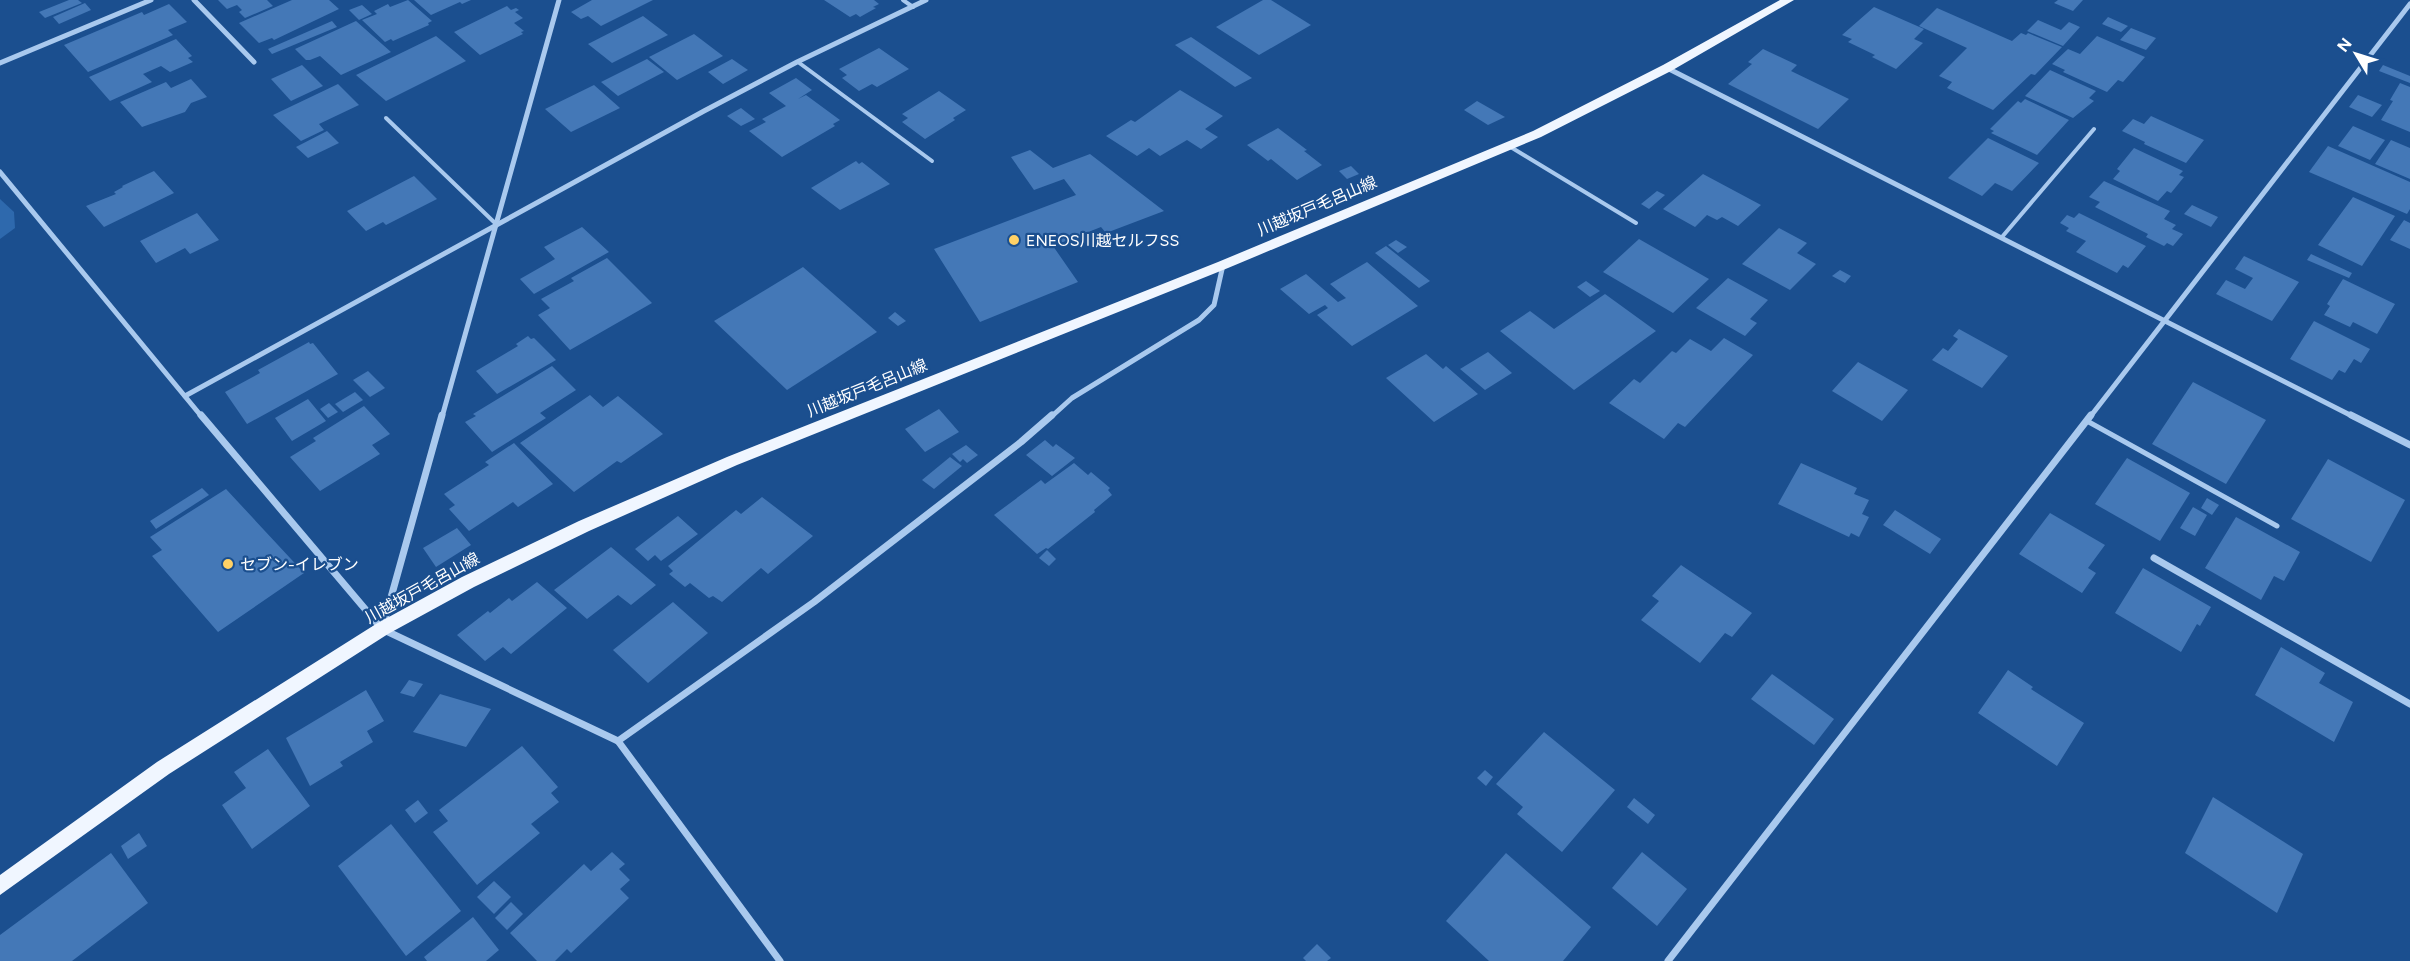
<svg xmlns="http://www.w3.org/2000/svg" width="2410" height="961" font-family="Figtree,'Noto Sans JP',sans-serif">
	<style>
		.green { fill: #2e69ad }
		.building { fill: #4478b7 }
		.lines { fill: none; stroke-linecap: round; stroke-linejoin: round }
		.lane-far1 { stroke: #a9c9ee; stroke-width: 4 }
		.lane { stroke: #a9c9ee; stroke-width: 5 }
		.street-far1 { stroke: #a9c9ee; stroke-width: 5 }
		.street { stroke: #a9c9ee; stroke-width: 7 }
		.primary { fill: #f0f6ff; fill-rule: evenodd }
		.poi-dot { fill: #ffd166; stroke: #1b4f8f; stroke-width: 2 }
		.labels { text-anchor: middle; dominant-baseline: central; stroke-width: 4.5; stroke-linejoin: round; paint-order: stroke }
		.street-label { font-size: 16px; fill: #fff; stroke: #1b4f8f }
		.poi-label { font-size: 16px; fill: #fff; stroke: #1b4f8f; text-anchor: start }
	</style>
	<rect width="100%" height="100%" fill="#1b4f8f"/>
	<polygon class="green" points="0,199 14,212 15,228 0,239"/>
	<g class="building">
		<polygon points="69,0 78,0 82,3 45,18 39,12"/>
		<polygon points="218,0 267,0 273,6 245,18 239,12 242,10 237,5 227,9"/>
		<polygon points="292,0 329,0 339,9 274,40 272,38 259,43 239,23"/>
		<polygon points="408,0 432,21 428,23 429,25 393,41 391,39 385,42 362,20 377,14 374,11 388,4 390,7"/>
		<polygon points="414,0 471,0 462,4 460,2 431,15"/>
		<polygon points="592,0 653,0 601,26 588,16 581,19 571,12"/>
		<polygon points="824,0 874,0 879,4 873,7 876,8 860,17 856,14 850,17"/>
		<polygon points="1263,0 1271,0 1311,25 1259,55 1216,27"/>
		<polygon points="2058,0 2083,0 2073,11 2054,3"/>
		<polygon points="85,3 91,10 59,24 53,17"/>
		<polygon points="169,4 187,22 168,30 173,35 88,72 64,45 142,12 144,15"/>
		<polygon points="362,5 372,14 359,20 349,10"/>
		<polygon points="507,6 511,10 516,8 519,10 515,12 523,18 514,23 524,31 521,32 523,34 480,55 454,32"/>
		<polygon points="1874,7 1924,29 1914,39 1923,43 1896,69 1872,57 1875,55 1848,42 1852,39 1842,35"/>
		<polygon points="1937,8 2012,41 2021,33 2026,35 2028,33 2062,47 2035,75 2031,74 1993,110 1947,88 1952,82 1939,76 1967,48 1919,26"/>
		<polygon points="643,16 668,35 612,63 588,44"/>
		<polygon points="2108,17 2128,26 2121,32 2102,24"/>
		<polygon points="2038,20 2061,30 2069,22 2080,27 2063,46 2027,31"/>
		<polygon points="332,21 337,27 272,54 268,49"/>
		<polygon points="356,21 391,52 341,75 320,56 310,60 306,60 295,49"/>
		<polygon points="2131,28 2156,38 2146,50 2120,40"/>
		<polygon points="694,34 723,56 677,80 649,57"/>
		<polygon points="436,36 466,61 386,101 356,75"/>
		<polygon points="2097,36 2145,57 2123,82 2118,80 2107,92 2063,72 2065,70 2052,64 2068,49 2080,54"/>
		<polygon points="1191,37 1252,78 1235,87 1175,45"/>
		<polygon points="176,39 192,56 188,58 193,62 170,72 161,66 143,74 152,82 110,101 89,77"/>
		<polygon points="879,48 909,69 877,87 872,84 859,91 842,78 847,75 839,69"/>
		<polygon points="1763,49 1797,65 1791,71 1849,99 1818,129 1728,84 1752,64 1748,62"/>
		<polygon points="647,59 664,72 618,96 601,82"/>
		<polygon points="732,59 748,70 723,84 708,72"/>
		<polygon points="302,65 323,86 291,101 271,79"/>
		<polygon points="2383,65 2410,76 2410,83 2379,71"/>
		<polygon points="2050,70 2096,91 2089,98 2094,101 2073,118 2025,96"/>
		<polygon points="796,78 812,90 798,99 806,95 840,120 833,124 835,126 782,157 749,131 766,122 762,119 786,106 769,93"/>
		<polygon points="191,79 207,97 191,103 185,112 142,127 120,102 166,82 171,88"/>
		<polygon points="2400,83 2410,87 2410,132 2381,120 2393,101 2390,100"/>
		<polygon points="338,84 359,105 319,124 324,130 301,141 273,115"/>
		<polygon points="594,85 620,108 571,132 545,109"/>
		<polygon points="1180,90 1223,116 1205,129 1218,137 1201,149 1187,140 1160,156 1149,148 1137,156 1106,136 1131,120 1135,122"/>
		<polygon points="939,91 966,110 953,118 955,120 925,139 902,122 908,118 902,114"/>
		<polygon points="2358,95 2382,105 2372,117 2349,107"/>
		<polygon points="2025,99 2069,120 2037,155 1991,133 1994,131 1990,129 2018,101 2021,103"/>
		<polygon points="1477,101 1505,117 1488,125 1464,110"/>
		<polygon points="741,108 755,119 741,126 727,116"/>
		<polygon points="2151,116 2204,140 2186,163 2144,144 2145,142 2122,131 2133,119 2144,124"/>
		<polygon points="2353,126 2385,140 2370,160 2338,146"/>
		<polygon points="1278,128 1307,150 1304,151 1322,165 1297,180 1271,159 1268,161 1247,145"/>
		<polygon points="327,131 339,143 308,158 296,147"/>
		<polygon points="1988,138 2039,163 2012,191 1995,183 1982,196 1948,178"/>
		<polygon points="2391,140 2410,148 2410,179 2375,164"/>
		<polygon points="2328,146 2410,182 2410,209 2407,214 2309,172"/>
		<polygon points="2134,148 2183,171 2179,175 2184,177 2171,193 2167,191 2158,201 2113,179 2120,171 2117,169"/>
		<polygon points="1030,150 1053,168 1090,154 1164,211 1106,233 1101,227 1053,246 1078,282 980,322 934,249 1076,195 1064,179 1034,190 1011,157"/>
		<polygon points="856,161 859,164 862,162 890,184 840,210 811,188"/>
		<polygon points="1351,166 1359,174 1347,179 1339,171"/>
		<polygon points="154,171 174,193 104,227 86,206 116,194 114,192 123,187 122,186"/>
		<polygon points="1703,174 1761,205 1738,226 1722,217 1717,220 1707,215 1695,227 1663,209"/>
		<polygon points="414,176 437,199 386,225 383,222 366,231 347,211"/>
		<polygon points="2104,181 2170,211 2164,219 2176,225 2172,229 2183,234 2173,246 2167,243 2164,246 2146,237 2148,234 2095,207 2100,202 2089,197"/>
		<polygon points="1657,191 1665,195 1649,209 1641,204"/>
		<polygon points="2353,197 2395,216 2362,266 2318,245"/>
		<polygon points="2192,205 2218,217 2211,227 2184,214"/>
		<polygon points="197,213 219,240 190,254 185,248 156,263 140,241"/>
		<polygon points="2079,213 2146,246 2128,268 2123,265 2117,273 2076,252 2086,241 2066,231 2069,228 2060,223 2067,215 2074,218"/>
		<polygon points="2404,220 2410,223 2410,249 2390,240"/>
		<polygon points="582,227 609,252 534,294 520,279 555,259 544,247"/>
		<polygon points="1779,228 1807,243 1797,253 1816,264 1790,290 1742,264"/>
		<polygon points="1639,239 1709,279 1673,313 1603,272"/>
		<polygon points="1396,240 1407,247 1398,253 1388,245"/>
		<polygon points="1386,246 1430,281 1419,288 1375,253"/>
		<polygon points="2311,254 2352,273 2349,278 2307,260"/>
		<polygon points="2244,256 2299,282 2272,321 2216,294 2226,280 2245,289 2253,278 2235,269"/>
		<polygon points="607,258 652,303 570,350 538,315 550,308 541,299 574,281 571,278"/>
		<polygon points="1367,262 1418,306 1352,346 1317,315 1328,308 1325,305 1309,314 1280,289 1306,274 1338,302 1346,298 1330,284"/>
		<polygon points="803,267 877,332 787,390 714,321"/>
		<polygon points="1840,270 1851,276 1845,283 1832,276"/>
		<polygon points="1728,278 1768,300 1750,319 1757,323 1745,336 1696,308"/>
		<polygon points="2343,279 2395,304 2377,334 2353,322 2350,327 2324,315 2330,306 2327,304"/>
		<polygon points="1586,281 1600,291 1590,297 1577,287"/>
		<polygon points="1605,294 1656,331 1574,390 1500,331 1530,311 1554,329"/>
		<polygon points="895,312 906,321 898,326 888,318"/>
		<polygon points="2314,321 2370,349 2361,363 2354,359 2345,373 2339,370 2332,380 2290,359"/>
		<polygon points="1959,329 2008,356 1982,388 1932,360 1943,348 1948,351 1958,339 1953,336"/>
		<polygon points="528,336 531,339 534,338 556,360 497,394 476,371 518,346 516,344"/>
		<polygon points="1724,338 1753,355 1685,427 1678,423 1664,439 1609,403 1634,379 1640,383 1672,351 1676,353 1690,339 1711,351"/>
		<polygon points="309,342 310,344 313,343 338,374 247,424 225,392 260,373 258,370"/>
		<polygon points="1488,352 1512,373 1485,390 1460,369"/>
		<polygon points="1426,354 1443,369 1446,366 1478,394 1434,422 1386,378"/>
		<polygon points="1858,362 1908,390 1882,421 1832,391"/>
		<polygon points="552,366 576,390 540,413 546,418 492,452 465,422 476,416 473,414"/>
		<polygon points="368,371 385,388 370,397 353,380"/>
		<polygon points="2193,382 2266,420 2226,484 2152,444"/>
		<polygon points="355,392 363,400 343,412 335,404"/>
		<polygon points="590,395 603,407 618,396 663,434 621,463 617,461 574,492 520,443"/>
		<polygon points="308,399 326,421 292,441 275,418"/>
		<polygon points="329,403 338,412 328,418 320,409"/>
		<polygon points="364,406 390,434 372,445 380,454 320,491 290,457 316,441 313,438"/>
		<polygon points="939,409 959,432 925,452 905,429"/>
		<polygon points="1045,440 1053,447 1056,444 1075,458 1052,476 1026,455"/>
		<polygon points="514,443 553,484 518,507 513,502 469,531 449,509 455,505 444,494 489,465 485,462"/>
		<polygon points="966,445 978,455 967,463 963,459 960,462 952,454"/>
		<polygon points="950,457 962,466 934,489 922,480"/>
		<polygon points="2127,458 2190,493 2160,541 2095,504"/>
		<polygon points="2328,459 2405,500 2371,562 2291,519"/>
		<polygon points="1074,463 1088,475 1091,472 1110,488 1108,490 1112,495 1094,510 1095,512 1048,549 1046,548 1037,554 994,515 1041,480 1045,484"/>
		<polygon points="1801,463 1857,488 1854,494 1869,500 1862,514 1869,517 1859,537 1851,533 1849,537 1778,504"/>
		<polygon points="202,488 209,495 156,529 150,521"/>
		<polygon points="226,489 304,573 218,632 152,556 162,550 150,537"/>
		<polygon points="762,497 813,536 768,574 761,568 722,602 713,596 709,598 690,583 685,587 669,574 673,571 668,566 736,510 741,514"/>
		<polygon points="2207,498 2219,505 2212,515 2201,508"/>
		<polygon points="2193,507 2207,515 2195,536 2180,528"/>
		<polygon points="1895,510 1941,539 1930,554 1883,525"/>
		<polygon points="2050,513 2105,545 2088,568 2096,573 2082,593 2019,554"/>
		<polygon points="678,516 698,534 661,561 655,555 648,561 635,549"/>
		<polygon points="2236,517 2300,552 2284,581 2274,576 2261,600 2205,568"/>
		<polygon points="457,528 471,545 436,567 423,548"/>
		<polygon points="611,547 656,585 631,605 618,595 587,619 554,590"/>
		<polygon points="1047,550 1056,559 1049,566 1039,558"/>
		<polygon points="1681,565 1752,613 1732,637 1725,633 1700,663 1641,620 1659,601 1652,596"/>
		<polygon points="2143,568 2211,607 2200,626 2197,624 2181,652 2115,613"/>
		<polygon points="537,582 567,608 511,654 503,647 485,661 457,635 488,611 490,613 509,598 512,601"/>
		<polygon points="673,602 708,633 648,683 613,650"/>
		<polygon points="2281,647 2325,673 2319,683 2353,702 2334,742 2255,695"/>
		<polygon points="2008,670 2033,687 2031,689 2084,723 2057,766 1978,713"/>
		<polygon points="1772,674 1834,719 1814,745 1751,699"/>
		<polygon points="409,680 423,684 414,697 400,693"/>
		<polygon points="366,690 384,721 367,731 373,742 340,762 343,766 310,786 286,738"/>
		<polygon points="440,694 491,709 466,747 413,732"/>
		<polygon points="1544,732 1615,790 1562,852 1517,814 1523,807 1496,784"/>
		<polygon points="522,746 558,787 551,793 559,802 531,824 540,833 477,885 433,832 448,821 439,810"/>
		<polygon points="268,749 310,806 252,849 222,805 246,788 234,772"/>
		<polygon points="1485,770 1493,777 1486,786 1477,778"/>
		<polygon points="2213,797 2303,854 2277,913 2185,853"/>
		<polygon points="1634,798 1655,815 1648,824 1627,807"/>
		<polygon points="418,800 428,813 415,823 405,810"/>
		<polygon points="391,824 461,911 406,956 338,866"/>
		<polygon points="139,833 147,846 128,859 121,846"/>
		<polygon points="612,852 625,864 619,869 630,880 620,889 629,898 571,953 567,949 555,961 537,961 510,933 584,864 591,871"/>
		<polygon points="1642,852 1687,889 1657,926 1612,888"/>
		<polygon points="111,853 148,903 72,961 0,961 0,935"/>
		<polygon points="1506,853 1591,927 1563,961 1489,961 1446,921"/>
		<polygon points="494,881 511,897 494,914 477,897"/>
		<polygon points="511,902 523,914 507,930 495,918"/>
		<polygon points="473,917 499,950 486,961 427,961 424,957"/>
		<polygon points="1317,944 1331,958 1327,961 1306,961 1303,958"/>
	</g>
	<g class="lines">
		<g class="lane-far1">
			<polyline points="903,0 913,7"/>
			<polyline points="798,62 932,161"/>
			<polyline points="386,118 496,224"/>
			<polyline points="1509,146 1636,223"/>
			<polyline points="2002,237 2094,129"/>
		</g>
		<polyline class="lane" points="2087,421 2277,526"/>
		<g class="street-far1">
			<polyline points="194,0 254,62"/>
			<polyline points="0,63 151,0"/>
			<polyline points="1667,68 2354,417"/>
			<polyline points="0,172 202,417"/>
			<polyline points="185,396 704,111 797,62 926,0"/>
			<polyline points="442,417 559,0"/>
			<polyline points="1051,417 1072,398 1199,320 1214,305 1223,265"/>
			<polyline points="2090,417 2410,4"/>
		</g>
		<g class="street">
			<polyline points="201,415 382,629 618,741 780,961"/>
			<polyline points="2351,415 2410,445"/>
			<polyline points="2154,558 2410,704"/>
			<polyline points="383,626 442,415"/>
			<polyline points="618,741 814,602 1021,442 1052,415"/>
			<polyline points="1668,961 2091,415"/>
		</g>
		<polygon class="primary" points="1780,0 1794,0 1671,71 1541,137 1228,268 737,465 589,531 474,587 388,634 169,774 0,895 0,875 157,762 376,624 462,577 579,521 727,457 1218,262 1533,131 1663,65"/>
	</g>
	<g class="poi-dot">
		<circle cx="1014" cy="240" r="6"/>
		<circle cx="228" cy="564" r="6"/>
	</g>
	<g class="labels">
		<g class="street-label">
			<text transform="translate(1317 206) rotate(-23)">川越坂戸毛呂山線</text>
			<text transform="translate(867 388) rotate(-22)">川越坂戸毛呂山線</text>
			<text transform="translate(422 588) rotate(-29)">川越坂戸毛呂山線</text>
		</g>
		<g class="poi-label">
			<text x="1026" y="240">ENEOS川越セルフSS</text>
			<text x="240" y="564">セブン-イレブン</text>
		</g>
	</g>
	<g transform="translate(2356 54) rotate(308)" stroke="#1b4f8f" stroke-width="4.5" paint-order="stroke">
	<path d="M0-4.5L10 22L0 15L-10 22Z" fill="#ffffff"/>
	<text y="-9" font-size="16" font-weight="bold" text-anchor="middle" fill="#ffffff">N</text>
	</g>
</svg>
